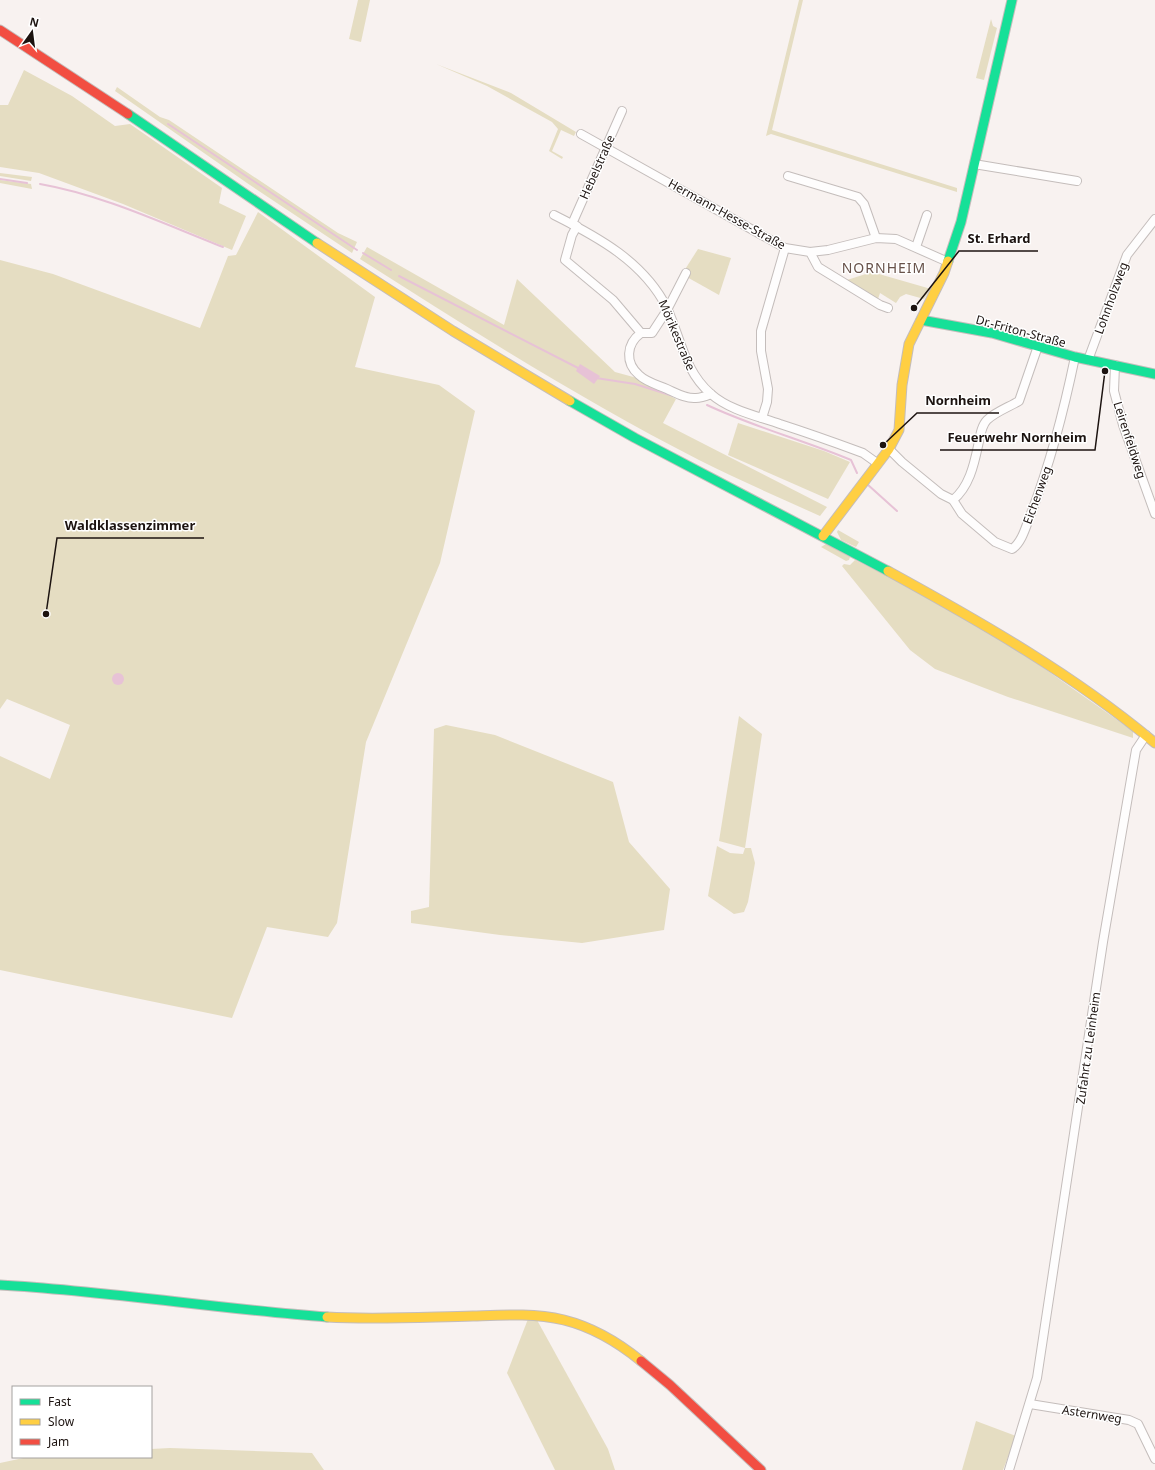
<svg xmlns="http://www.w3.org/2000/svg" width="1155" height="1470" font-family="'Noto Sans',sans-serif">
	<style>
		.green { fill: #e5ddc2 }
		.water { fill: #e7c2d6 }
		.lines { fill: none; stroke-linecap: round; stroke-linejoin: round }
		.stream { stroke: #e7c2d6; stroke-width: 2 }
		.street-casing { stroke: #c4bdbb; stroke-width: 10 }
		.fast-casing { stroke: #c4bdbb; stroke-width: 11 }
		.slow-casing { stroke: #c4bdbb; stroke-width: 11 }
		.jam-casing { stroke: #c4bdbb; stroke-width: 11 }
		.street { stroke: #fefdfd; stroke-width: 8 }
		.fast { stroke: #16e098; stroke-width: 9 }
		.slow { stroke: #ffcf43; stroke-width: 9 }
		.jam { stroke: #f24e42; stroke-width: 9 }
		.labels { text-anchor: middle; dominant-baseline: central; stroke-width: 3; stroke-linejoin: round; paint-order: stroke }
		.street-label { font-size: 12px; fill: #1c1310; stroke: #fff }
		.quarter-label { font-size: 14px; letter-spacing: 1px; fill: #68524a; stroke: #fff }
		.leader { fill: none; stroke: #1c1310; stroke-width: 1.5 }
		.callout-dot { fill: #1c1310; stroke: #fff; stroke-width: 1.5 }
		.callout-label { font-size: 13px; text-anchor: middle; font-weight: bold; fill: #1c1310; stroke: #fff; stroke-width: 3; stroke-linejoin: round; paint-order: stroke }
	</style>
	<rect width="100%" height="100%" fill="#f8f2f0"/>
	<g class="green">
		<polygon points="358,0 370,0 361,42 349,39"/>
		<polygon points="799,0 803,0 772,130 957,188 957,192 771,134 766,136"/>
		<polygon points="991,19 993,26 997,28 984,80 976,78"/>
		<polygon points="436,64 511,93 576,132 574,136 561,130 552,151 563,157 562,159 549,151 558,129 552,122 487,86"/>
		<polygon points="24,70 72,96 115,126 130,124 222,188 219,203 246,216 232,250 123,204 39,173 0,167 0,105 8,105"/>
		<polygon points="117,87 160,117 169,120 338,233 357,242 352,253 247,183 115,91"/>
		<polygon points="0,173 32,177 31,181 0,176"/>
		<polygon points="0,180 31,184 32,189 0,183"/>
		<polygon points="258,212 375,297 355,367 439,385 475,411 440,563 366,742 337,923 328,937 267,927 232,1018 0,970 0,756 50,779 70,725 7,699 0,709 0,260 53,274 200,328 228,256 236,255"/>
		<path d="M 367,247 L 504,325 L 517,279 L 615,372 L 637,378 L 676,399 L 663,423 L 827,507 L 820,516 C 780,498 739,480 699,460 C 582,400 471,330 360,259 Z"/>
		<polygon points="698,249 731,258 719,295 685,276 684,271"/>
		<polygon points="872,272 931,289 924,299 906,294 900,297 896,303 880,293 878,299 847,280"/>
		<polygon points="738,423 824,451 850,462 828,499 728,455"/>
		<polygon points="838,530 859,542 856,547 841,540 837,532"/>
		<polygon points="826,544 850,557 849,560 846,561 821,547"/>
		<polygon points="855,560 913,589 1018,650 1133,731 1133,738 1008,697 935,669 910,650 842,566 844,564 850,565"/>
		<polygon points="739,716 762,734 745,848 751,848 755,863 748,902 744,912 734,914 708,896 717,846 730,853 743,854 745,848 719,841"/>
		<polygon points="446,725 495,735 613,782 629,842 670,889 664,930 582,943 500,935 411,923 411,911 429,907 434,729"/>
		<polygon points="528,1319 537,1320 608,1449 615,1470 555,1470 507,1373"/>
		<polygon points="976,1421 1016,1436 1003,1470 962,1470"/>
		<polygon points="170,1448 312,1453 324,1470 0,1470 0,1463 28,1457 151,1457 151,1449"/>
	</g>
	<g class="water">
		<polygon points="580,364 600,376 594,384 576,371"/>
		<circle cx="118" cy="679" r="6"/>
	</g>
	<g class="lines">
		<g class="stream">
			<polyline points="168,124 357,250"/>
			<polyline points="0,179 27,183"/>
			<path d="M 40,184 C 103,195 164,224 223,247"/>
			<polyline points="363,253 391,270"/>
			<polyline points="399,276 580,369"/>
			<polyline points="596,378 635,384 673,396"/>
			<path d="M 707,405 C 754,427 803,440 851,460 L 857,473"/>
			<polyline points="867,484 897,511"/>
		</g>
		<g class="street-casing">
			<g id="street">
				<polyline points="581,134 785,248 810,252 818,267 880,305 888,308"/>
				<polyline points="974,164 1077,181"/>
				<polyline points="788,176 858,197 864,204 876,238"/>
				<path d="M 554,215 C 598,237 644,262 667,308 C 681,338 684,371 711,394 C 729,410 757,416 780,424 C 808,433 836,443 863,453 L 877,463"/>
				<polyline points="572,224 622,111"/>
				<polyline points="577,226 572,235 565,260 613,300 641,333"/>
				<polyline points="916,247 927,215"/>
				<polyline points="810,252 828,250 876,238 896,239 948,262"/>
				<path d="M 686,273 L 667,310 L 652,333 L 641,333 C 626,344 625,363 639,375 C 646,382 658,385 667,389 C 676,393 686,399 696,398 C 701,398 706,396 711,394"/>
				<polyline points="1088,360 1127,255 1155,219"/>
				<polyline points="1115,365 1114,391 1123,425 1155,514"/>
				<polyline points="762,418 767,402 768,389 761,351 761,331 785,248"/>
				<path d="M 889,449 L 902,462 L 941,494 L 953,500 L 962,514 L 995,542 L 1012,549 C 1023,542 1027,522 1032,511 C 1051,461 1064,410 1075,357"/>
				<path d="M 953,500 C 969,487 974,465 978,446 C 980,437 981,426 987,420 C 995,412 1009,407 1019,401 L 1038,346"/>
				<polyline points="1030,1404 1129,1420 1138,1424 1155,1459"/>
				<polyline points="1009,1470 1037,1378 1103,942 1136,750 1146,735"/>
			</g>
		</g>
		<g class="fast-casing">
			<g id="fast">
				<polyline points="128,114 317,243"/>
				<polyline points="948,261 961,222 1012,0"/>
				<polyline points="921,320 992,333 1075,357 1155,374"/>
				<polyline points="570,401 635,438 888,571"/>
				<path d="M 0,1285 C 109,1291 218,1309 327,1317"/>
			</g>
		</g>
		<g class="slow-casing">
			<g id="slow">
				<polyline points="317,243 453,331 570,401"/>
				<polyline points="823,536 889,449 899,430 902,385 909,344 944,273 948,261"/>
				<path d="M 888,571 C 981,622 1074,675 1155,743"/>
				<path d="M 327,1317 C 375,1320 424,1317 473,1316 C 503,1315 533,1313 564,1320 C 592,1327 619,1343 641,1361"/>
			</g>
		</g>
		<g class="jam-casing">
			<g id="jam">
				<polyline points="0,30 128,114"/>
				<polyline points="641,1361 670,1385 761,1470"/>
			</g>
		</g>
		<use href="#street" class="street"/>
		<use href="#fast" class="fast"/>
		<use href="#slow" class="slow"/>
		<use href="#jam" class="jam"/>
	</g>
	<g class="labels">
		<g class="street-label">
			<text transform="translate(597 167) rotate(-66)">Hebelstraße</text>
			<text transform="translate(727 214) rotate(29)">Hermann-Hesse-Straße</text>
			<text transform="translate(1111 298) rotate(-70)">Lohnholzweg</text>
			<text transform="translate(1021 331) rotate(15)">Dr.-Friton-Straße</text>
			<text transform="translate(677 335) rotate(67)">Mörikestraße</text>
			<text transform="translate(1130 440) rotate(72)">Leirenfeldweg</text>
			<text transform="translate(1037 495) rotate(-70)">Eichenweg</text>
			<text transform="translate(1088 1048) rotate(-82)">Zufahrt zu Leinheim</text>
			<text transform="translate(1092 1414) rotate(9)">Asternweg</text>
		</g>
		<g class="quarter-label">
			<text x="884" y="267">NORNHEIM</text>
		</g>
	</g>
	<path class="leader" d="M914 308L959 251H1038M883 445L917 413H999M1105 371L1095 450H940M46 614L57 538H204"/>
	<g class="callout-dot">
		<circle cx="914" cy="308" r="4"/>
		<circle cx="883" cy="445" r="4"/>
		<circle cx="1105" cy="371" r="4"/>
		<circle cx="46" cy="614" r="4"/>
	</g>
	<g class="callout-label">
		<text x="999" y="243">St. Erhard</text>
		<text x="958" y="405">Nornheim</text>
		<text x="1017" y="442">Feuerwehr Nornheim</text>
		<text x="130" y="530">Waldklassenzimmer</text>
	</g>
	<rect x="12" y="1386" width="140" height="72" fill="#ffffff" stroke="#a4a19f"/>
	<rect x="20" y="1399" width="20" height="6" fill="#16e098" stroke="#a4a19f"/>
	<text x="48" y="1406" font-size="12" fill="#1c1310">Fast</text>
	<rect x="20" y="1419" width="20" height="6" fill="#ffcf43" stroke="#a4a19f"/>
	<text x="48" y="1426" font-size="12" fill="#1c1310">Slow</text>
	<rect x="20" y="1439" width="20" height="6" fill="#f24e42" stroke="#a4a19f"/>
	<text x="48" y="1446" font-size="12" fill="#1c1310">Jam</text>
	<g transform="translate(32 32) rotate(14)" stroke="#ffffff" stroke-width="3" paint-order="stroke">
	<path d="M0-3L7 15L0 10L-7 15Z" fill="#1c1310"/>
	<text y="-6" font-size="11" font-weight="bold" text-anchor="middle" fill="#1c1310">N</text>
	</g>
</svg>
